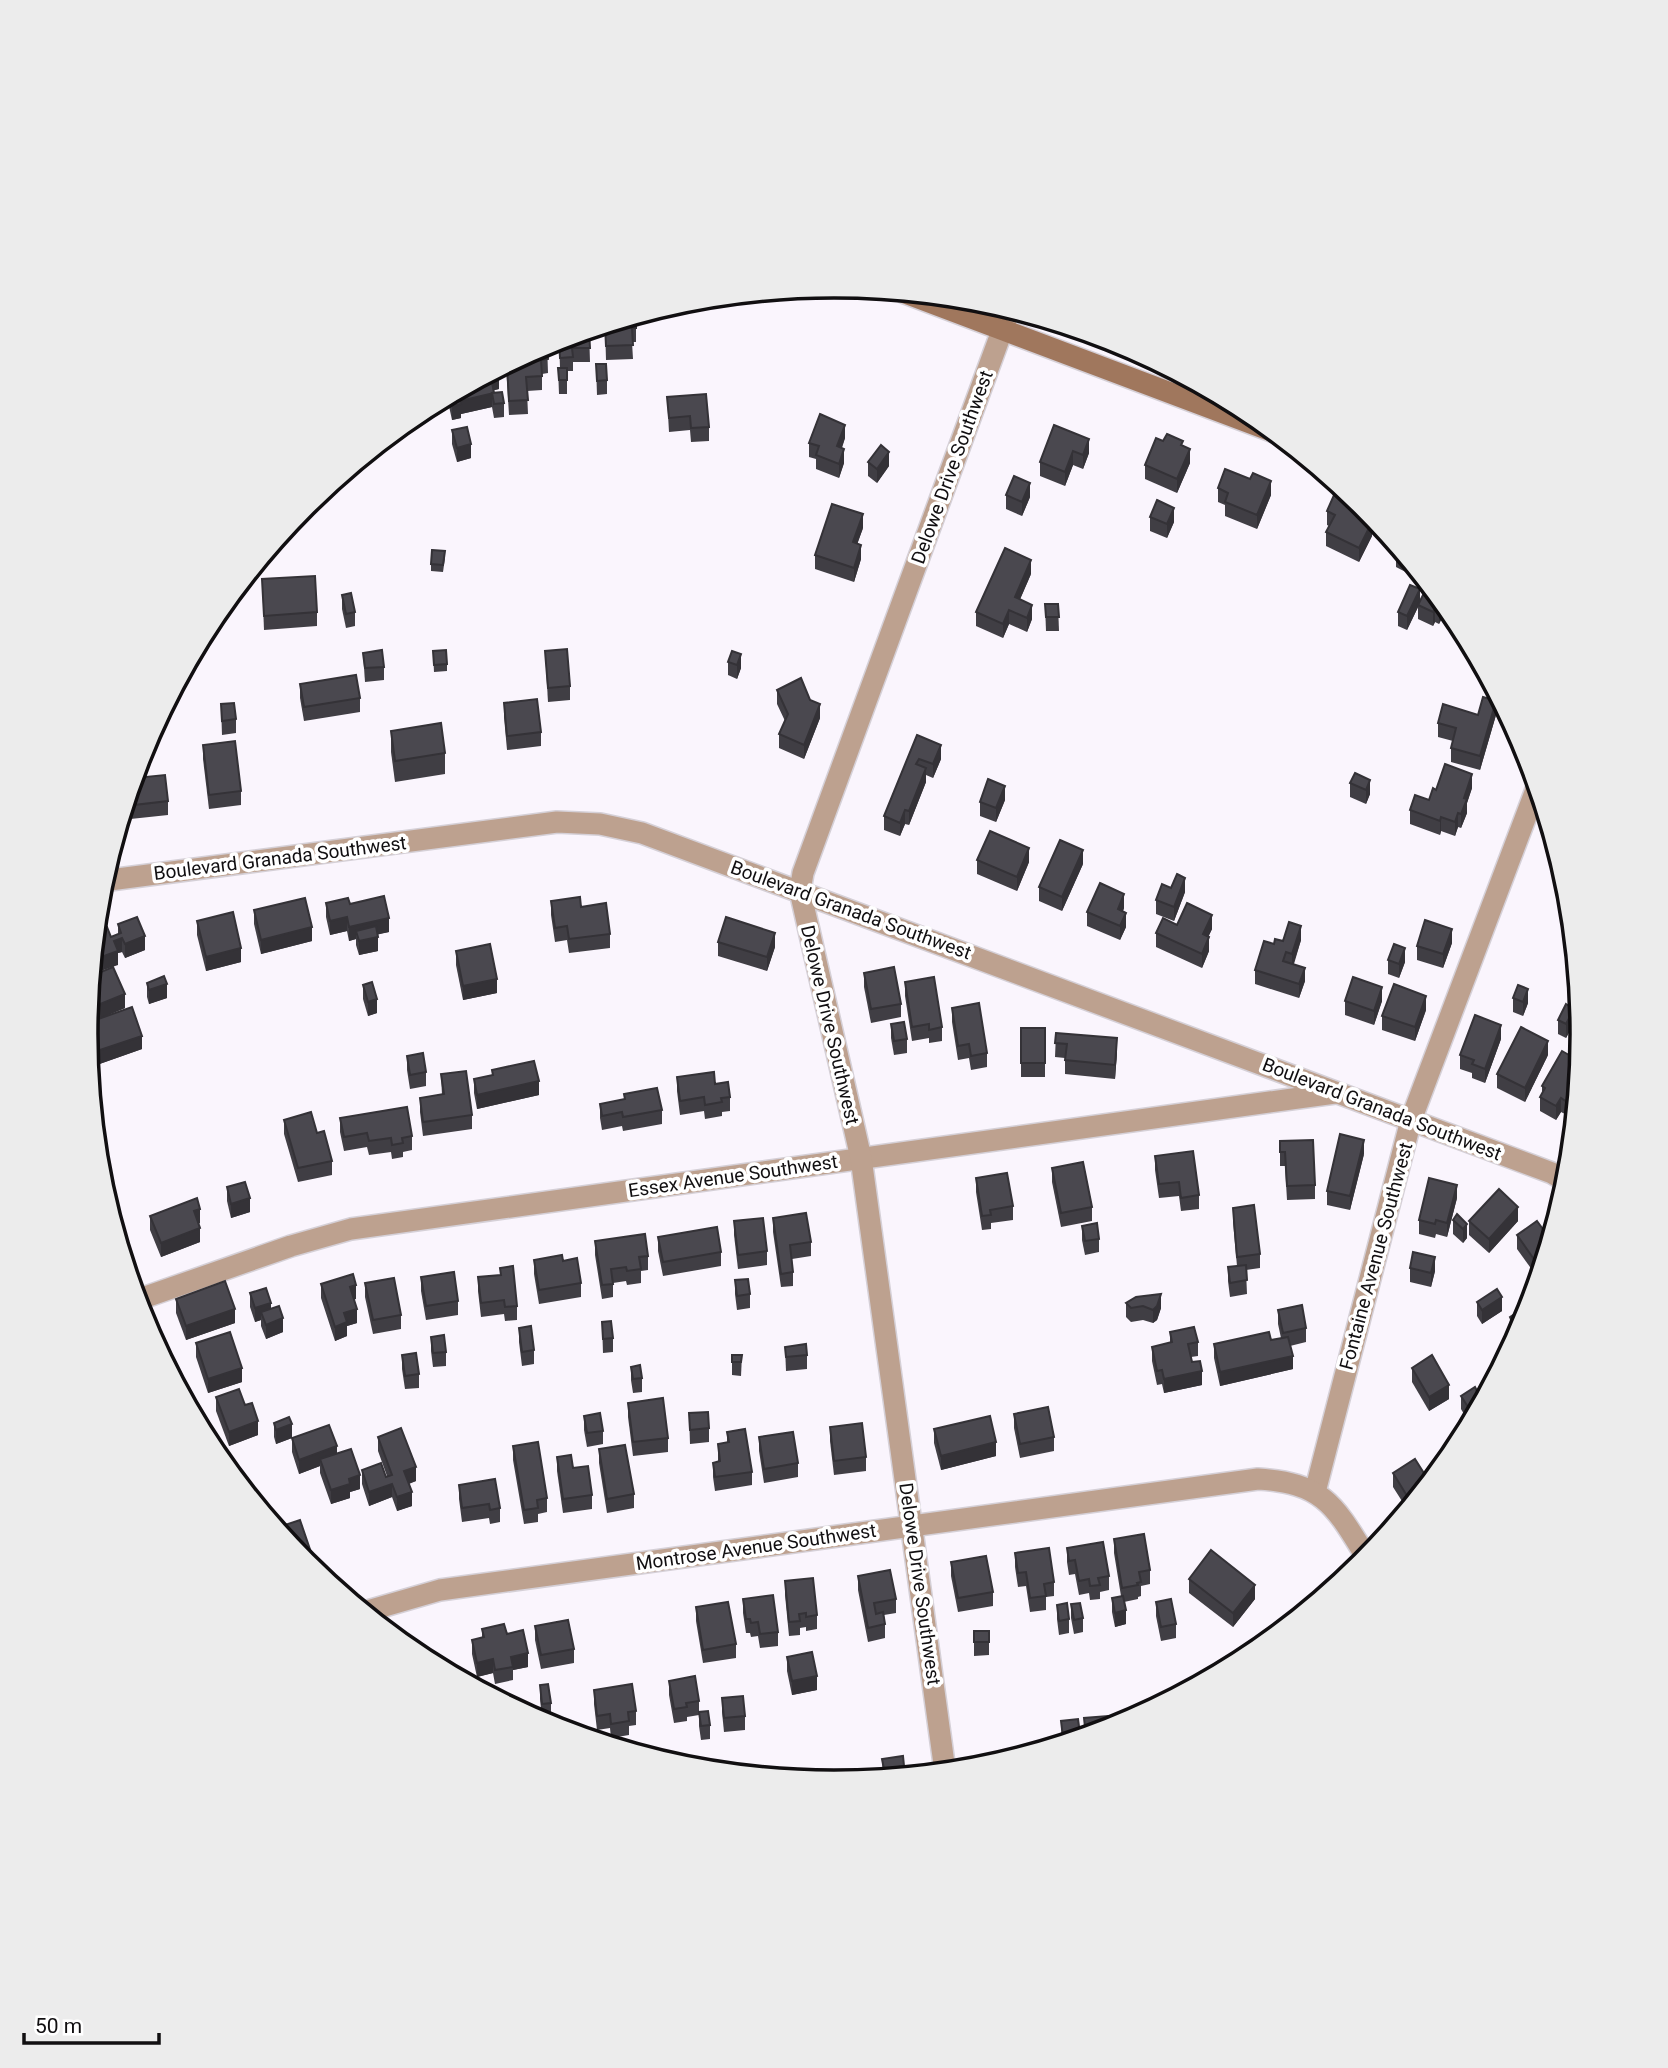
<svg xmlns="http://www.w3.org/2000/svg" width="1668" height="2068" font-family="Roboto,sans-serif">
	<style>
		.green { fill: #a5d8b5 }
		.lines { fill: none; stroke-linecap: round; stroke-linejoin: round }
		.street-casing { stroke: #d5d0d7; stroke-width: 24 }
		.secondary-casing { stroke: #d5d0d7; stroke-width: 24 }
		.street { stroke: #bda18f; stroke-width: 21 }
		.secondary { stroke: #a0775d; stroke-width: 21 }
		.wall { fill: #403e44 }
		.shaded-wall { fill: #343237 }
		.building { fill: #4a484f; stroke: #343237; stroke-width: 2 }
		.labels { text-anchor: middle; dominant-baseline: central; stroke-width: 7; stroke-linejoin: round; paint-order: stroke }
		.street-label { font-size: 19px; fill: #110f11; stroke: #fff }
		.rim { fill: none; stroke: #110f11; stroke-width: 3.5 }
	</style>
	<rect width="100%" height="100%" fill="#faf5fd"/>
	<polygon class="green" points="944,297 980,300 1001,307 995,323"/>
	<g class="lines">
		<g class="street-casing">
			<g id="street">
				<polyline points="102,881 557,822 600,824 642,833 1552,1173 1567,1182"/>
				<polyline points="137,1300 291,1246 351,1229 1335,1093"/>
				<polyline points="1315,1492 1411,1120 1537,787"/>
				<path d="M 364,1612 L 440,1590 L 1258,1479 C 1324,1483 1335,1506 1367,1558"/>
				<polyline points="945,1771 861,1158 800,891 803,873 1010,309"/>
			</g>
		</g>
		<g class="secondary-casing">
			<polyline id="secondary" points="905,293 1274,432"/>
		</g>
		<use href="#street" class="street"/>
		<use href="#secondary" class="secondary"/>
	</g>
	<g class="wall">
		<polygon points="636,316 636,342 632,342 633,359 606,360 605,325"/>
		<polygon points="589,330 590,362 573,362 573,371 567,371 567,394 559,394 558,368 560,368 559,339"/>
		<polygon points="547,343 548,373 542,374 542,390 527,391 528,414 509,415 506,365"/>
		<polygon points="596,364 607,380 607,394 597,395"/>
		<polygon points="498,369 499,389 494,390 494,393 504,403 504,417 494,418 492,407 461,414 461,418 452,420 447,397"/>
		<polygon points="667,397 709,427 709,441 691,442 690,430 669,432"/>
		<polygon points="1054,425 1089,453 1083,469 1073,465 1065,486 1040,476 1040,462"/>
		<polygon points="452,430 471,458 457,462 452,444"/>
		<polygon points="845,438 842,448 844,463 839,478 816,469 816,459 809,457 809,443"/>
		<polygon points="1163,441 1190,463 1177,493 1145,479 1145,465"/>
		<polygon points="868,462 889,466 877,483 868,476"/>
		<polygon points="1218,488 1271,495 1257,529 1225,516 1225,505 1218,502"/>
		<polygon points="1006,495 1030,497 1022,516 1006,509"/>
		<polygon points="1327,511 1368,520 1372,536 1359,562 1326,546 1326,532 1329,526 1327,525"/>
		<polygon points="1150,517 1174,522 1167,538 1150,531"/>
		<polygon points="863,528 857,544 861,559 854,582 815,569 815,555"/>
		<polygon points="1398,548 1427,583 1396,567 1396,553"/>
		<polygon points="445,558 443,572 431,571 431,564"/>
		<polygon points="1031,574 1020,599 1032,619 1027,632 1009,624 1003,638 976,626 976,612"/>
		<polygon points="262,579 317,612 317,626 264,630"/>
		<polygon points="342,595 355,612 355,626 346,628 342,609"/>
		<polygon points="1420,602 1443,603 1443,616 1439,624 1435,622 1433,626 1418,619 1418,607 1407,630 1398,626 1398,612"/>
		<polygon points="1045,604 1058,604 1059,631 1046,631"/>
		<polygon points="1456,618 1456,619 1463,631 1456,628"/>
		<polygon points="433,651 447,664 447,671 434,672"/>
		<polygon points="545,651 570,686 570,700 548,702"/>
		<polygon points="732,651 741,668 737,679 728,675 728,662"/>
		<polygon points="363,653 384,667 384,680 365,682"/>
		<polygon points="300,684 360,698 360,712 304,721 300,698"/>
		<polygon points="777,690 810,700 820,718 804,759 779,748 779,734 785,721 777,704"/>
		<polygon points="504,703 541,732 541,746 507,750 504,717"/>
		<polygon points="221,704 236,719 236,733 222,735"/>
		<polygon points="1478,715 1496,715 1480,770 1451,762 1451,748 1453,741 1438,737 1438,723"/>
		<polygon points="391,731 445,753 445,774 395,782 391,752"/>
		<polygon points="917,735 941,759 933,778 926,775 926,782 909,825 905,824 900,836 884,830 884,816"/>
		<polygon points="203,745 241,791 241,805 209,809 203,759"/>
		<polygon points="136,771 136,778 168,801 168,815 121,820"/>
		<polygon points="1355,773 1370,794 1366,804 1350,797 1350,783"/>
		<polygon points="1472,788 1467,803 1467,813 1461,828 1458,827 1455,836 1441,831 1440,835 1410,824 1410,810 1429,800 1436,790"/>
		<polygon points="1005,800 996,822 980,816 980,802"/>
		<polygon points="977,860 1029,862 1017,891 977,874"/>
		<polygon points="1083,864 1062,911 1039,901 1039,887"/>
		<polygon points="1171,888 1185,892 1174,921 1156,914 1156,900"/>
		<polygon points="551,901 581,907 610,934 610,948 569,953 567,940 555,942 551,915"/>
		<polygon points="326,903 350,904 389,932 378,934 378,951 359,955 356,945 356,939 349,941 347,931 330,935 326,917"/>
		<polygon points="1124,908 1123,911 1126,927 1120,940 1087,926 1087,912"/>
		<polygon points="254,910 312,941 261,954 254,924"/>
		<polygon points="197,921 241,962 206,971 197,935"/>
		<polygon points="118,924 145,950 125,958 122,952 118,953 118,965 111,937 118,935"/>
		<polygon points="1177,925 1212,929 1208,937 1209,951 1202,968 1156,947 1156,933"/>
		<polygon points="1301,940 1294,964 1305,981 1299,998 1255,984 1255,970 1274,944 1283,941"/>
		<polygon points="718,942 775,947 767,971 718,956"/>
		<polygon points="1452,943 1443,968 1417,960 1417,946"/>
		<polygon points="456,951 497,993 463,1000 456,965"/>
		<polygon points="1388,960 1405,962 1399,978 1388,974"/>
		<polygon points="864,973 901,1004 901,1017 871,1023 864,987"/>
		<polygon points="91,976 125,1008 93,1021 142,1049 91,1067 88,1058 86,1034"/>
		<polygon points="905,982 942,1027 942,1041 929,1043 929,1038 912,1041 905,996"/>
		<polygon points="147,983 167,998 149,1004 147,997"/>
		<polygon points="363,985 377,1013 368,1016 363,999"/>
		<polygon points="1513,998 1528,1003 1523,1016 1513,1012"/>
		<polygon points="1345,1001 1382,1001 1374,1025 1345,1015"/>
		<polygon points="952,1008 987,1053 987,1067 971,1070 969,1058 958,1060 952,1022"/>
		<polygon points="1426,1010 1415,1041 1382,1030 1382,1016"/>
		<polygon points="1558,1020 1574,1023 1566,1038 1558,1034"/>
		<polygon points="891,1024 907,1039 907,1053 894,1055 891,1038"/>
		<rect x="1021" y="1028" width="24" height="49"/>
		<polygon points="1056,1033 1117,1052 1115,1079 1065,1074 1065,1058 1055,1057"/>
		<polygon points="1501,1039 1485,1083 1472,1078 1472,1073 1460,1069 1460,1055"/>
		<polygon points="1548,1055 1525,1102 1497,1088 1497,1074"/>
		<polygon points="1580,1055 1576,1100 1567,1115 1561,1112 1556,1120 1540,1111 1540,1097 1542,1094 1542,1086"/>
		<polygon points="407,1056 426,1072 426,1086 410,1089 407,1070"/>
		<polygon points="492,1070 539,1095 477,1109 474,1093 474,1079 492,1075"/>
		<polygon points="441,1074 472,1115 472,1129 423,1136 420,1112 420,1098 442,1095"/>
		<polygon points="677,1077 715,1084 730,1097 730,1111 722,1112 722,1116 705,1119 704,1111 680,1115 677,1091"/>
		<polygon points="624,1094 662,1110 662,1124 623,1131 622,1126 602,1130 600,1118 600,1104 624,1099"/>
		<polygon points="340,1118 412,1136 412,1150 403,1152 403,1157 392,1159 391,1152 369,1155 367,1147 344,1151 340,1132"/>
		<polygon points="284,1120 332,1161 332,1175 298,1182 284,1134"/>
		<polygon points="1280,1141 1315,1185 1315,1199 1287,1200 1285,1166 1280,1166"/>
		<polygon points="1364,1154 1350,1210 1327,1205 1327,1191"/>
		<polygon points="1155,1156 1199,1195 1199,1209 1181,1211 1179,1196 1159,1198 1155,1170"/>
		<polygon points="1052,1168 1092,1207 1092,1221 1061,1227 1052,1182"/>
		<polygon points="976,1178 1013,1206 1013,1220 991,1223 991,1229 982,1230 976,1192"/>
		<polygon points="227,1187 250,1212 231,1218 227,1201"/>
		<polygon points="1457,1198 1447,1237 1436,1234 1435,1238 1419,1234 1419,1220"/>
		<polygon points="1233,1208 1260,1254 1260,1268 1246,1270 1247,1294 1230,1297 1228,1281 1228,1267 1237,1266 1233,1222"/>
		<polygon points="1457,1214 1467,1238 1463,1243 1453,1234 1453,1220"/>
		<polygon points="150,1216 200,1223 198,1224 200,1242 161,1257 150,1230"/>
		<polygon points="773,1218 811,1242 811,1256 792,1259 793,1272 793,1286 781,1287 773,1232"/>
		<polygon points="734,1221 767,1251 767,1265 738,1269 734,1235"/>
		<polygon points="1469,1221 1518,1221 1489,1253 1469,1235"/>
		<polygon points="1082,1226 1099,1239 1099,1252 1085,1255 1082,1240"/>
		<polygon points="1517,1235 1550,1239 1538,1278 1517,1249"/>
		<polygon points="658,1237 721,1252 721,1266 663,1276 658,1251"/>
		<polygon points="595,1241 648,1256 648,1270 641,1271 641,1283 627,1285 626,1281 613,1283 613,1297 602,1299 595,1255"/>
		<polygon points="534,1260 563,1261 581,1283 581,1297 539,1304 534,1274"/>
		<polygon points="500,1268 517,1306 517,1320 505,1321 504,1314 481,1317 478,1291 478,1277 500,1275"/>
		<polygon points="1410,1268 1435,1271 1431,1287 1410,1282"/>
		<polygon points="421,1277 458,1301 458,1315 426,1320 421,1291"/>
		<polygon points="735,1280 750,1294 750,1308 737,1310 735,1294"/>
		<polygon points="1537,1281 1530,1304 1528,1300 1528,1286"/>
		<polygon points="365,1283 401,1315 401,1329 373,1334 365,1297"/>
		<polygon points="321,1284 356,1299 354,1299 357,1323 347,1326 347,1336 335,1341 321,1298"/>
		<polygon points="250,1293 271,1309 283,1332 266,1339 261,1326 261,1320 255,1322 250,1307"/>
		<polygon points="176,1299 235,1323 186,1340 176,1313"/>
		<polygon points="1477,1302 1502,1311 1482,1324 1477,1316"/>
		<polygon points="1126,1303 1161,1308 1157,1320 1153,1323 1143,1320 1131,1322 1126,1317"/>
		<polygon points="1278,1310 1306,1328 1306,1342 1290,1346 1293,1369 1220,1386 1214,1358 1214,1344 1271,1340 1281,1338 1278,1324"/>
		<polygon points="1510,1317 1525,1321 1511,1347 1509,1343"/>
		<polygon points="602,1322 613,1338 613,1352 603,1353"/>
		<polygon points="519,1328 534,1350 534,1364 522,1366 519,1342"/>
		<polygon points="1170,1332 1198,1342 1198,1356 1191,1357 1192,1362 1202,1385 1164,1393 1162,1384 1157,1385 1152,1361 1152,1347 1170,1343"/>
		<polygon points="431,1337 446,1352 446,1366 433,1367 431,1351"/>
		<polygon points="196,1343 242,1382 208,1393 196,1357"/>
		<polygon points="785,1347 807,1355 807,1369 786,1371"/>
		<polygon points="402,1355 419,1374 419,1388 405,1389 402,1369"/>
		<polygon points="732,1355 742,1355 741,1376 732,1375"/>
		<polygon points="631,1367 642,1378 642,1392 633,1393 631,1380"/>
		<polygon points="1412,1368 1449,1399 1429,1411 1412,1382"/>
		<polygon points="1461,1396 1481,1402 1468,1421 1461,1409"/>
		<polygon points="216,1397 258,1435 229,1446 216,1411"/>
		<polygon points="628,1403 668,1438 668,1452 633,1456 628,1417"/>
		<polygon points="689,1413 709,1428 709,1442 690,1444"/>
		<polygon points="1014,1414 1054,1437 1054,1451 1020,1458 1014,1428"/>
		<polygon points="584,1416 603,1431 603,1444 587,1447 584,1430"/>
		<polygon points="274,1423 292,1438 276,1444 274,1437"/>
		<polygon points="830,1427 866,1457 866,1471 834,1475 830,1441"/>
		<polygon points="934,1429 996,1456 941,1470 934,1443"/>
		<polygon points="727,1432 752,1472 752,1485 715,1491 713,1477 713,1463 718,1462 718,1444 727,1442"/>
		<polygon points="378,1437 416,1481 409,1484 412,1506 397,1511 392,1497 369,1506 362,1484 362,1470 386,1477 387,1476 378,1451"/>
		<polygon points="759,1437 798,1463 798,1477 764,1483 759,1451"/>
		<polygon points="292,1438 337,1454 360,1489 350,1492 350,1498 331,1504 320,1473 320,1466 299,1474 292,1452"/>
		<polygon points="513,1446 547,1498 547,1512 538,1514 538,1522 524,1524 513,1460"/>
		<polygon points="599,1449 634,1494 634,1508 607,1513 599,1463"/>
		<polygon points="557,1457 573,1468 592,1495 592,1509 563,1513 557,1471"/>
		<polygon points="1393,1473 1427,1478 1437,1474 1407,1509 1393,1487"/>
		<polygon points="459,1485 500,1508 500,1522 490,1524 489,1518 462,1522 459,1499"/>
		<polygon points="1114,1539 1150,1570 1150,1584 1141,1586 1141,1596 1138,1597 1138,1599 1124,1602 1126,1624 1115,1627 1112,1612 1112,1598 1121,1596 1114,1553"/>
		<polygon points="1067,1548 1109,1576 1109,1590 1100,1592 1100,1599 1090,1600 1089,1593 1079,1595 1075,1574 1069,1575 1067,1562"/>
		<polygon points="1015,1553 1054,1582 1054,1596 1046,1597 1046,1610 1030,1612 1026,1586 1018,1587 1015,1567"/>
		<polygon points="951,1562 993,1592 993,1606 958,1612 951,1576"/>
		<polygon points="858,1576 896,1599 896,1613 884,1615 885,1624 885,1638 868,1642 858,1590"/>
		<polygon points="1189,1579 1255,1599 1233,1627 1189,1593"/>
		<polygon points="785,1581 817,1615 817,1629 806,1631 806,1627 800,1628 800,1635 789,1636 785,1595"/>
		<polygon points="743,1599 778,1632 778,1646 760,1648 758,1636 751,1637 750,1633 746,1633 743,1613"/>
		<polygon points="1156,1602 1176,1624 1176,1638 1161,1641 1156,1616"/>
		<polygon points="1071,1604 1083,1618 1083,1632 1074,1634 1071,1618"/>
		<polygon points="1057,1605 1069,1619 1069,1633 1059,1635 1057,1619"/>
		<polygon points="696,1607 736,1644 736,1658 703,1663 696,1621"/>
		<polygon points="535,1626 574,1649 574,1663 541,1669 535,1640"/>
		<polygon points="482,1629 507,1634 528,1667 513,1670 513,1680 495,1684 493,1673 477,1677 472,1654 472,1640 482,1638"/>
		<polygon points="974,1631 989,1631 989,1655 974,1656"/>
		<polygon points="787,1657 817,1690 792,1695 787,1671"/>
		<polygon points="669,1681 699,1701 699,1715 687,1717 687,1721 674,1723 669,1695"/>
		<polygon points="540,1685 551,1703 551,1717 542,1718 540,1699"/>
		<polygon points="594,1690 636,1711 636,1725 629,1726 629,1735 611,1738 610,1728 597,1730 594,1704"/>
		<polygon points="722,1698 745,1716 745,1730 724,1732 722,1712"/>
		<polygon points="699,1712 710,1725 710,1739 701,1740 699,1726"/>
		<polygon points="1078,1719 1080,1738 1062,1743 1061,1721"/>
		<polygon points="882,1759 904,1766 904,1775 883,1777"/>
	</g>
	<g class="shaded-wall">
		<polygon points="499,375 499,389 491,391 491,377"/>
		<polygon points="492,393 492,407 461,414 461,418 452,420 452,406 460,401 494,393 494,407"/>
		<polygon points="426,407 426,413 411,418 419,412"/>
		<polygon points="845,425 845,438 837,460 837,446"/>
		<polygon points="1089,439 1089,453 1083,469 1083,455"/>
		<polygon points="471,444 471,458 457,462 457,448"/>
		<polygon points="844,449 844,463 839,478 839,464"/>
		<polygon points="1190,449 1190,463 1177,493 1177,479"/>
		<polygon points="1073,451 1073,465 1065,486 1065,472"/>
		<polygon points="889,452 889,466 877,483 877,469"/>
		<polygon points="1271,481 1271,495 1257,529 1257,515"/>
		<polygon points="1030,483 1030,497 1022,516 1022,502"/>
		<polygon points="1174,508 1174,522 1167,538 1167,524"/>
		<polygon points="863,514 863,528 853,556 853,542"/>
		<polygon points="1372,522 1372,536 1359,562 1359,548"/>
		<polygon points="861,545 861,559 854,582 854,568"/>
		<polygon points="1031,560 1031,574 1015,611 1015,597"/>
		<polygon points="1420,589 1420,603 1407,630 1407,616"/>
		<polygon points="1443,603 1443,616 1439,624 1439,610"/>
		<polygon points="1032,605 1032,619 1027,632 1027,618"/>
		<polygon points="1435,608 1435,622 1433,626 1433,612"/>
		<polygon points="1009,610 1009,624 1003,638 1003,624"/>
		<polygon points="741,654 741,668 737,679 737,665"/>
		<polygon points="1496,701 1496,715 1480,770 1480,756"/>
		<polygon points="820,704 820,718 804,759 804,745"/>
		<polygon points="941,745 941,759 933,778 933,764"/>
		<polygon points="926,768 926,782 909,825 909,811"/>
		<polygon points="1472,774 1472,788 1467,803 1467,813 1461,828 1461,814 1464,798"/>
		<polygon points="1370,780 1370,794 1366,804 1366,790"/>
		<polygon points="1005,786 1005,800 996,822 996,808"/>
		<polygon points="905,810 905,824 900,836 900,823"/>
		<polygon points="1458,813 1458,827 1455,836 1455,822"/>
		<polygon points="1441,817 1441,831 1440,835 1440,821"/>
		<polygon points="1029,848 1029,862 1017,891 1017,877"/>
		<polygon points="1083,850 1083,864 1062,911 1062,897"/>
		<polygon points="1185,878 1185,892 1174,921 1174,907"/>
		<polygon points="1124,894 1124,908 1118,923 1118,909"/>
		<polygon points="1126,913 1126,927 1120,940 1120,926"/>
		<polygon points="1212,915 1212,929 1203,948 1203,934"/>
		<polygon points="347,917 347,931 330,935 330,921"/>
		<polygon points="389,918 389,932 358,939 356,931 356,939 349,941 349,927"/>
		<polygon points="1301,926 1301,940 1292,968 1292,954"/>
		<polygon points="312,927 312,941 261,954 261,940"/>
		<polygon points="1452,929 1452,943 1443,968 1443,954"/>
		<polygon points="775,933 775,947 767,971 767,957"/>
		<polygon points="145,936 145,950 125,958 125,944"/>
		<polygon points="378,937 378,951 359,955 359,941"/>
		<polygon points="1209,937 1209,951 1202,968 1202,954"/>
		<polygon points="122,938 122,952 118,953 118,965 92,974 93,960 114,941"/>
		<polygon points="241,948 241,962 206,971 206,957"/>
		<polygon points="1405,948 1405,962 1399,978 1399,964"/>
		<polygon points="1305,968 1305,981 1299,998 1299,984"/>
		<polygon points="497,979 497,993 463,1000 463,986"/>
		<polygon points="167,984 167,998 149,1004 149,990"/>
		<polygon points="1382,987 1382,1001 1374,1025 1374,1011"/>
		<polygon points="1528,989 1528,1003 1523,1016 1523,1002"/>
		<polygon points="125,994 125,1008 87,1024 88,1009"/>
		<polygon points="1426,996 1426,1010 1415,1041 1415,1027"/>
		<polygon points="377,999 377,1013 368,1016 368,1002"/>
		<polygon points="1574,1009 1574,1023 1566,1038 1566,1024"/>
		<polygon points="1501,1025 1501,1039 1485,1083 1485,1069"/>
		<polygon points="142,1036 142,1049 91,1067 91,1053"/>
		<polygon points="1117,1038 1117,1052 1115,1079 1115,1065"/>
		<polygon points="1548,1041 1548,1055 1525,1102 1525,1088"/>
		<polygon points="539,1081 539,1095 477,1109 477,1095"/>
		<polygon points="1577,1083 1576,1100 1567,1115 1567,1102"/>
		<polygon points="1561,1098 1561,1112 1556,1120 1556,1106"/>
		<polygon points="1364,1140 1364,1154 1350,1210 1350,1196"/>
		<polygon points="1457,1185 1457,1198 1447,1237 1447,1223"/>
		<polygon points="250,1198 250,1212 231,1218 231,1204"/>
		<polygon points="1518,1207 1518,1221 1489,1253 1489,1239"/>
		<polygon points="200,1209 200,1223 194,1225 194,1211"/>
		<polygon points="1467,1224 1467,1238 1463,1243 1463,1229"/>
		<polygon points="200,1228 200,1242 161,1257 161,1243"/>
		<polygon points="1435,1257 1435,1271 1431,1287 1431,1273"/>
		<polygon points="1543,1262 1538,1277 1538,1265"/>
		<polygon points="356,1285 356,1299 350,1301 350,1287"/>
		<polygon points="1161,1294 1161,1308 1157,1320 1153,1323 1153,1310"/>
		<polygon points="1502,1297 1502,1311 1482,1324 1482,1310"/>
		<polygon points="271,1303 271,1317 261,1312 261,1320 255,1322 255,1308"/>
		<polygon points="235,1309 235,1323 186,1340 186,1326"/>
		<polygon points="357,1309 357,1323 347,1326 347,1336 335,1341 335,1327 344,1313"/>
		<polygon points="283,1318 283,1332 266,1339 266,1325"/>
		<polygon points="1293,1356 1293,1369 1220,1386 1220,1372"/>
		<polygon points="242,1368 242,1382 208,1393 208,1379"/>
		<polygon points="1202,1371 1202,1385 1164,1393 1164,1379"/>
		<polygon points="1449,1385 1449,1399 1429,1411 1429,1397"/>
		<polygon points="1481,1399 1481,1402 1473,1418 1468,1421 1468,1407"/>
		<polygon points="258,1421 258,1435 229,1446 229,1432"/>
		<polygon points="292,1424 292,1438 276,1444 276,1430"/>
		<polygon points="996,1442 996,1456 941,1470 941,1456"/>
		<polygon points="337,1446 337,1460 320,1459 320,1466 299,1474 299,1460"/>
		<polygon points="416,1467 416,1481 404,1485 404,1471"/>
		<polygon points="360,1475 360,1489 350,1492 350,1498 331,1504 331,1490 349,1479"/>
		<polygon points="392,1484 392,1497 369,1506 369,1492"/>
		<polygon points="412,1492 412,1506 397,1511 397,1497"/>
		<polygon points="1255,1585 1255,1599 1233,1627 1233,1613"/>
		<polygon points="1126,1610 1126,1624 1115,1627 1115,1613"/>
		<polygon points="528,1653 528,1667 513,1670 511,1657"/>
		<polygon points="493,1659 493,1673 477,1677 477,1663"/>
		<polygon points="817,1676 817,1690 792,1695 792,1681"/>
	</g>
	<g class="building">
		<polygon points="636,316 636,328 632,328 633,345 606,346 605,325"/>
		<polygon points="589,330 590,348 572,348 573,357 560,358 559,339"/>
		<polygon points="547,343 548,359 541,360 542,376 526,377 528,400 509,401 507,365"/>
		<polygon points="596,364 606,364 607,380 597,381"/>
		<polygon points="558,368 567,368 567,380 559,380"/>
		<polygon points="498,369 499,375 491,377 494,393 460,401 461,404 452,406 450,395"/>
		<polygon points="502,392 504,403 494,404 492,393"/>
		<polygon points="706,394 709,427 691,428 690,416 669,418 667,397"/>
		<polygon points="820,414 845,425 837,446 844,449 839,464 816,455 819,446 809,443"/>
		<polygon points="1054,425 1089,439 1083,455 1073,451 1065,472 1040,462"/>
		<polygon points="467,427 471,444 457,448 452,430"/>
		<polygon points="1167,434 1183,441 1181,445 1190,449 1177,479 1145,465 1156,438 1163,441"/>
		<polygon points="881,445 889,452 877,469 868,462"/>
		<polygon points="1225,469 1250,479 1253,473 1271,481 1257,515 1225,502 1228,493 1218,488"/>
		<polygon points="1014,476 1030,483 1022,502 1006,495"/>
		<polygon points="1334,495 1368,512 1365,518 1372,522 1359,548 1326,532 1335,515 1327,511"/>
		<polygon points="1157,500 1174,508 1167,524 1150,517"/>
		<polygon points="832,504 863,514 853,542 861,545 854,568 815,555"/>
		<polygon points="1005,548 1031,560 1015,597 1032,605 1027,618 1009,610 1003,624 976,612"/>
		<polygon points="1398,548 1407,558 1396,553"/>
		<polygon points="432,550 445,551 443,565 431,564"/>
		<polygon points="315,576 317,612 264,616 262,579"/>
		<polygon points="1410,585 1420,589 1407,616 1398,612"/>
		<polygon points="351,593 355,612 346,614 342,595"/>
		<polygon points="1424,593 1443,602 1439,610 1435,608 1433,612 1418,605"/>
		<polygon points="1045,604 1058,604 1059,617 1046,617"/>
		<polygon points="567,649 570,686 548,688 545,651"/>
		<polygon points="382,650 384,667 365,668 363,653"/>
		<polygon points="446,650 447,664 434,665 433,651"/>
		<polygon points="732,651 741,654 737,665 728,662"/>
		<polygon points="356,675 360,698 304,707 300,684"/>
		<polygon points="801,678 810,700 820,704 804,745 779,734 788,714 777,690"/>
		<polygon points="1483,697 1496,701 1480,756 1451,748 1456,728 1438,723 1443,704 1478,715"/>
		<polygon points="537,699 541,732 507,736 504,703"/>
		<polygon points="234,703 236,719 222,721 221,704"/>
		<polygon points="441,723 445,753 395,761 391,731"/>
		<polygon points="917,735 941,745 933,764 919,759 916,764 926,768 909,811 905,810 900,823 884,816"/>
		<polygon points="235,741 241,791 209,795 203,745"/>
		<polygon points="1445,764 1472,774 1464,798 1467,799 1461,814 1458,813 1455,822 1441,817 1440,821 1410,810 1415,795 1429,800 1433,788 1436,790"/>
		<polygon points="136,771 136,778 165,775 168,801 125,806"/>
		<polygon points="1355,773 1370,780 1366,790 1350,783"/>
		<polygon points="988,779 1005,786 996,808 980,802"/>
		<polygon points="990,831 1029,848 1017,877 977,860"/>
		<polygon points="1060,840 1083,850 1062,897 1039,887"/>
		<polygon points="1177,874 1185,878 1174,907 1156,900 1162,884 1171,888"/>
		<polygon points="1100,883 1124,894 1118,909 1126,913 1120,926 1087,912"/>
		<polygon points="384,896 389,918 349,927 347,917 330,921 326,903 348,898 350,904"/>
		<polygon points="580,897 581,907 606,903 610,934 569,939 567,926 555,928 551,901"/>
		<polygon points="305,898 312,927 261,940 254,910"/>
		<polygon points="1187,903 1212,915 1203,934 1209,937 1202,954 1156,933 1163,918 1177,925"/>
		<polygon points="233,912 241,948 206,957 197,921"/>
		<polygon points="137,917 145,936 125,944 122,938 114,941 118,951 93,960 96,931 107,927 111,937 121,933 118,924"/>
		<polygon points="726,917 775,933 767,957 718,942"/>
		<polygon points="1425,920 1452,929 1443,954 1417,946"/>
		<polygon points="1289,922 1301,926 1292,954 1286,952 1283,961 1305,968 1299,984 1255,970 1264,941 1274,944 1275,939 1283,941"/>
		<polygon points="376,926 378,937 359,941 356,931"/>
		<polygon points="490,944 497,979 463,986 456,951"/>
		<polygon points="1394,944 1405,948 1399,964 1388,960"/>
		<polygon points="113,967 125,994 88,1009 91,976"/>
		<polygon points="894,967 901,1004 871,1009 864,973"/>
		<polygon points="164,976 167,984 149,990 147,983"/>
		<polygon points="934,977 942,1027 929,1030 929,1024 912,1027 905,982"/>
		<polygon points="1353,977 1382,987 1374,1011 1345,1001"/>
		<polygon points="372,982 377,999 368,1002 363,985"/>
		<polygon points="1394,984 1426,996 1415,1027 1382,1016"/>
		<polygon points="1518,985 1528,989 1523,1002 1513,998"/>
		<polygon points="979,1003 987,1053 971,1056 969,1044 958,1046 952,1008"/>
		<polygon points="1566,1004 1574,1009 1566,1024 1558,1020"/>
		<polygon points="132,1007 142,1036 91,1053 86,1039 87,1023"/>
		<polygon points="1475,1015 1501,1025 1485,1069 1472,1064 1474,1060 1460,1055"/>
		<polygon points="904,1022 907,1039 894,1041 891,1024"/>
		<polygon points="1521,1027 1548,1041 1525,1088 1497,1074"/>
		<rect x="1021" y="1028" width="24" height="35"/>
		<polygon points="1056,1033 1117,1038 1115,1065 1065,1060 1067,1044 1055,1043"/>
		<polygon points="1562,1051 1576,1059 1579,1054 1580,1055 1577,1083 1567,1102 1561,1098 1556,1106 1540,1097 1545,1088 1542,1086"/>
		<polygon points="423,1053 426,1072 410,1075 407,1056"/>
		<polygon points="534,1061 539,1081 477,1095 474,1079 493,1075 492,1070"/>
		<polygon points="466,1071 472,1115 423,1122 420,1098 444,1094 441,1074"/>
		<polygon points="714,1072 715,1084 728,1082 730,1097 721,1098 722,1102 705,1105 704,1097 680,1101 677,1077"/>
		<polygon points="657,1088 662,1110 623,1117 622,1112 602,1116 600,1104 625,1099 624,1094"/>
		<polygon points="407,1107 412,1136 402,1138 403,1143 392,1145 391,1138 369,1141 367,1133 344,1137 340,1118"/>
		<polygon points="311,1112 317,1133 324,1131 332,1161 298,1168 284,1120"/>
		<polygon points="1340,1134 1364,1140 1350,1196 1327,1191"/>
		<polygon points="1313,1140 1315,1185 1287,1186 1285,1152 1280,1152 1280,1141"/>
		<polygon points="1193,1151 1199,1195 1181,1198 1179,1182 1159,1184 1155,1156"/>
		<polygon points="1083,1162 1092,1207 1061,1213 1052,1168"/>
		<polygon points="1007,1173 1013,1206 990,1210 991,1215 982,1216 976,1178"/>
		<polygon points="1429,1178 1457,1185 1447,1223 1436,1220 1435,1224 1419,1220"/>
		<polygon points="245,1182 250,1198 231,1204 227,1187"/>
		<polygon points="1499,1189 1518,1207 1489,1239 1469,1221"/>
		<polygon points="197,1198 200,1209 194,1211 200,1228 161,1243 150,1216"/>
		<polygon points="1254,1205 1260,1254 1237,1257 1233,1208"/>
		<polygon points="806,1213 811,1242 790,1245 793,1272 781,1274 773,1218"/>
		<polygon points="1457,1214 1467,1224 1463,1229 1453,1220"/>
		<polygon points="763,1218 767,1251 738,1255 734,1221"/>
		<polygon points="1537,1221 1550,1239 1543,1262 1538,1265 1517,1235"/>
		<polygon points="1097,1223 1099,1239 1085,1241 1082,1226"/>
		<polygon points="717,1227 721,1252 663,1262 658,1237"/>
		<polygon points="645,1234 648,1256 639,1257 641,1269 627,1271 626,1267 611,1269 613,1284 602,1285 595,1241"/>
		<polygon points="1413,1252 1435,1257 1431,1273 1410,1268"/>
		<polygon points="562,1255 563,1261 577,1258 581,1283 539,1290 534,1260"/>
		<polygon points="1246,1265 1247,1280 1230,1283 1228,1267"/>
		<polygon points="513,1266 517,1306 505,1307 504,1300 481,1303 478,1277 501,1275 500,1268"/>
		<polygon points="454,1272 458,1301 426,1306 421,1277"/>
		<polygon points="353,1274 356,1285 350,1287 357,1309 344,1313 347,1322 335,1327 321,1284"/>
		<polygon points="394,1278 401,1315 373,1320 365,1283"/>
		<polygon points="748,1279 750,1294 737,1296 735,1280"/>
		<polygon points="225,1281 235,1309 186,1326 176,1299"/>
		<polygon points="1537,1281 1533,1295 1528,1286"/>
		<polygon points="266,1288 271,1303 255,1308 250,1293"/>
		<polygon points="1497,1289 1502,1297 1482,1310 1477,1302"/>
		<polygon points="1161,1294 1157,1306 1153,1310 1143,1306 1131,1308 1126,1303 1136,1297"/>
		<polygon points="1302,1305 1306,1328 1283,1333 1278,1310"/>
		<polygon points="279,1306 283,1318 266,1325 261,1312"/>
		<polygon points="1524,1308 1527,1313 1525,1321 1518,1335 1514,1337 1509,1329 1514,1325 1510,1317"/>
		<polygon points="611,1321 613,1338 603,1339 602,1322"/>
		<polygon points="531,1326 534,1350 522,1352 519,1328"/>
		<polygon points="1194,1327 1198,1342 1188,1344 1192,1362 1200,1361 1202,1371 1164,1379 1162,1370 1157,1371 1152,1347 1172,1342 1170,1332"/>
		<polygon points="230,1332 242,1368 208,1379 196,1343"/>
		<polygon points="1269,1332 1271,1340 1288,1337 1293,1356 1220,1372 1214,1344"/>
		<polygon points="444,1335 446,1352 433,1353 431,1337"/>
		<polygon points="806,1344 807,1355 786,1357 785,1347"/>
		<polygon points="416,1353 419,1374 405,1376 402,1355"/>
		<polygon points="732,1355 742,1355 741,1362 732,1362"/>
		<polygon points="1432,1355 1449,1385 1429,1397 1412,1368"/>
		<polygon points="640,1365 642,1378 633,1379 631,1367"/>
		<polygon points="1475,1387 1481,1399 1468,1407 1461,1396"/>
		<polygon points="239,1389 245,1405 252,1403 258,1421 229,1432 216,1397"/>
		<polygon points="663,1398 668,1438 633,1442 628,1403"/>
		<polygon points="1048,1407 1054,1437 1020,1444 1014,1414"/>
		<polygon points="708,1412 709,1428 690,1430 689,1413"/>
		<polygon points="600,1413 603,1431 587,1433 584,1416"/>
		<polygon points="990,1416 996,1442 941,1456 934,1429"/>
		<polygon points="289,1417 292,1424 276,1430 274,1423"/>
		<polygon points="862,1423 866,1457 834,1461 830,1427"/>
		<polygon points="329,1425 337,1446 299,1460 292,1438"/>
		<polygon points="401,1428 416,1467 404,1471 412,1492 397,1497 392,1484 369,1492 362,1470 381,1463 386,1477 392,1475 378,1437"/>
		<polygon points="745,1429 752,1472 715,1477 713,1463 720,1461 718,1444 729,1442 727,1432"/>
		<polygon points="793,1432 798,1463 764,1469 759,1437"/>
		<polygon points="538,1442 547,1498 537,1500 538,1508 524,1510 513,1446"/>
		<polygon points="625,1445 634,1494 607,1499 599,1449"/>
		<polygon points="351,1449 360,1475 349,1479 350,1484 331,1490 320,1459"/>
		<polygon points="571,1455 573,1468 588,1466 592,1495 563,1499 557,1457"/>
		<polygon points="1415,1459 1427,1478 1436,1472 1437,1474 1412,1504 1393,1473"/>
		<polygon points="495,1479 500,1508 490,1510 489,1504 462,1508 459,1485"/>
		<polygon points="300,1520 318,1573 305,1563 276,1528"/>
		<polygon points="1144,1534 1150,1570 1139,1572 1141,1582 1137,1583 1138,1585 1122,1588 1114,1539"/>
		<polygon points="1103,1542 1109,1576 1098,1578 1100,1585 1090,1586 1089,1579 1079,1581 1075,1560 1069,1561 1067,1548"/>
		<polygon points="1049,1548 1054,1582 1044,1584 1046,1596 1030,1598 1026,1572 1018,1573 1015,1553"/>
		<polygon points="1211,1550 1255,1585 1233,1613 1189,1579"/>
		<polygon points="986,1556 993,1592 958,1598 951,1562"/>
		<polygon points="890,1570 896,1599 874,1603 876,1614 883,1612 885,1624 868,1628 858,1576"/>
		<polygon points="813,1578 817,1615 806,1617 806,1613 799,1614 800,1621 789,1622 785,1581"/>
		<polygon points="773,1595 778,1632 760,1634 758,1622 751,1623 750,1619 746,1619 743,1599"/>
		<polygon points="1123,1596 1126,1610 1115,1613 1112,1598"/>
		<polygon points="1171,1599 1176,1624 1161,1627 1156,1602"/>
		<polygon points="728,1602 736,1644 703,1650 696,1607"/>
		<polygon points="1067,1603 1069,1619 1059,1621 1057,1605"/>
		<polygon points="1080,1603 1083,1618 1074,1620 1071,1604"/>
		<polygon points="568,1620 574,1649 541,1655 535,1626"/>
		<polygon points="504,1624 507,1634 523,1630 528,1653 511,1657 513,1667 495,1670 493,1659 477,1663 472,1640 484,1637 482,1629"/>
		<rect x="974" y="1631" width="15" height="11"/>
		<polygon points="812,1652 817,1676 792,1681 787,1657"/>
		<polygon points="695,1676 699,1701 686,1703 687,1707 674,1709 669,1681"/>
		<polygon points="548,1684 551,1703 542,1704 540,1685"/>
		<polygon points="632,1684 636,1711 628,1712 629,1721 611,1724 610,1714 597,1716 594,1690"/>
		<polygon points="743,1696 745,1716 724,1718 722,1698"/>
		<polygon points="708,1711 710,1725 701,1726 699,1712"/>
		<polygon points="1108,1716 1109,1729 1086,1736 1084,1718"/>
		<polygon points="1078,1719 1080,1734 1063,1737 1061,1721"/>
		<polygon points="903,1756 904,1766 884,1769 882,1759"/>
		<polygon points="712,1763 713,1770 688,1768 687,1767"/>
		<polygon points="862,1774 863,1779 838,1782 838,1777"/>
	</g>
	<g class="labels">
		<g class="street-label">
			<text transform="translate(952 467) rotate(-70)">Delowe Drive Southwest</text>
			<text transform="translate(280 858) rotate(-7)">Boulevard Granada Southwest</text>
			<text transform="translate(851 910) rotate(20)">Boulevard Granada Southwest</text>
			<text transform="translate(830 1025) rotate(77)">Delowe Drive Southwest</text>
			<text transform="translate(1382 1109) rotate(21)">Boulevard Granada Southwest</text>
			<text transform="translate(733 1176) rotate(-8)">Essex Avenue Southwest</text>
			<text transform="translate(1376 1256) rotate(-75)">Fontaine Avenue Southwest</text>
			<text transform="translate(756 1547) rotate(-8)">Montrose Avenue Southwest</text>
			<text transform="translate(920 1584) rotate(82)">Delowe Drive Southwest</text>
		</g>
	</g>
	<path d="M0 0H1668V2068H0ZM98 1034a736 736 0 1 1 1472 0a736 736 0 1 1-1472 0Z" fill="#ececec" fill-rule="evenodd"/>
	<path class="rim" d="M98 1034a736 736 0 1 1 1472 0a736 736 0 1 1-1472 0Z"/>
	<path d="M24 2033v10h135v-10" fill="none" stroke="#110f11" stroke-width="3.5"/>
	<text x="35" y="2033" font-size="21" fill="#110f11" stroke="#ffffff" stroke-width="5" paint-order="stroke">50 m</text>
</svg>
